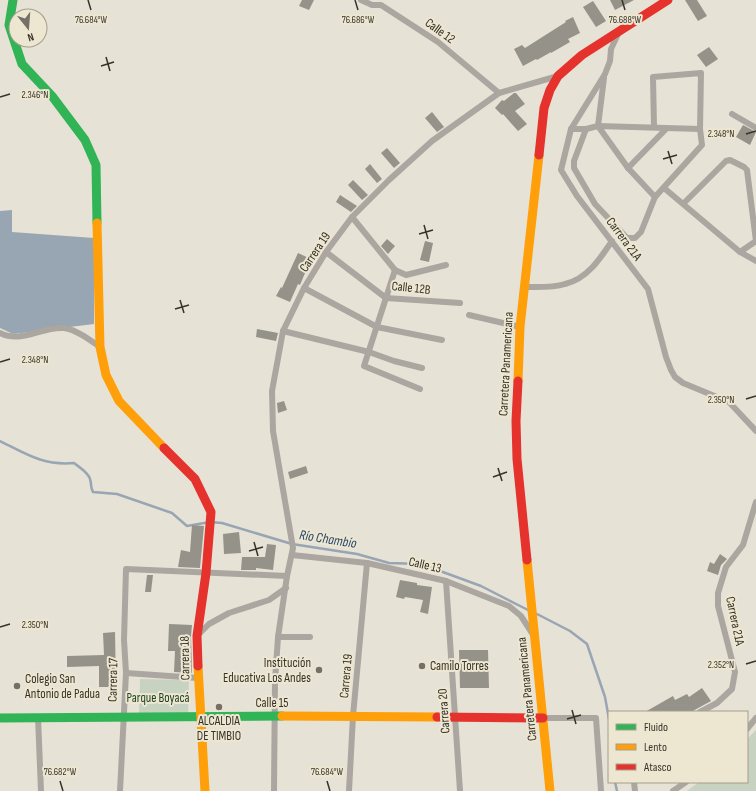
<svg xmlns="http://www.w3.org/2000/svg" width="756" height="791" font-family="'Sofia Sans Condensed',sans-serif">
	<style>
		.green { fill: #c7d2c1 }
		.water { fill: #98a5b3 }
		.lines { fill: none; stroke-linecap: round; stroke-linejoin: round }
		.stream { stroke: #98a5b3; stroke-width: 2.5 }
		.building { fill: #959289 }
		.street { stroke: #aba6a0; stroke-width: 6 }
		.fast { stroke: #30b455; stroke-width: 9 }
		.slow { stroke: #ff9f0a; stroke-width: 9 }
		.jam { stroke: #e5322d; stroke-width: 9 }
		.ticks { fill: none; stroke: #36332b; stroke-width: 1.5 }
		.poi-dot { fill: #747067; stroke: #ede6d0; stroke-width: 1.5 }
		.labels { text-anchor: middle; dominant-baseline: central; stroke-width: 4; stroke-linejoin: round; paint-order: stroke }
		.street-label { font-size: 13px; fill: #36332b; stroke: #ede6d0 }
		.poi-label { font-size: 13px; fill: #36332b; stroke: #ede6d0; text-anchor: start }
		.park-label { font-size: 13px; fill: #1a4422; stroke: #ede6d0 }
		.water-label { font-size: 14px; font-style: italic; fill: #26476d; stroke: #ede6d0 }
		.ticks-label { font-size: 10px; text-anchor: middle; fill: #36332b; stroke: #ede6d0; stroke-width: 4; stroke-linejoin: round; paint-order: stroke }
	</style>
	<rect width="100%" height="100%" fill="#e7e2d6"/>
	<g class="green">
		<polygon points="140,679 189,680 188,715 139,717"/>
		<polygon points="756,730 756,791 687,791 699,782 747,782 747,739"/>
	</g>
	<polygon class="water" points="12,210 12,232 94,238 94,324 13,334 0,328 0,211"/>
	<g class="lines">
		<g class="stream">
			<path d="M 0,441 C 26,454 44,466 74,463 C 80,468 88,472 90,479 C 92,485 90,487 93,492 L 117,494 L 172,513 L 187,526 L 210,522 L 222,523 L 292,544 L 357,554 L 389,563 L 421,564 L 481,586 L 528,610"/>
			<polyline points="537,614 570,631 587,644 605,697 609,719"/>
			<polyline points="615,782 617,791"/>
		</g>
	</g>
	<g class="building">
		<polygon points="302,0 314,0 309,10 299,6"/>
		<polygon points="610,0 634,0 615,10"/>
		<polygon points="685,0 697,0 707,16 698,21"/>
		<polygon points="593,1 606,21 596,27 583,7"/>
		<polygon points="573,17 580,33 568,39 570,42 551,53 551,52 537,60 536,59 523,66 514,49 522,45 525,48 566,22 565,21"/>
		<polygon points="709,47 718,59 706,67 697,55"/>
		<polygon points="514,93 516,93 525,104 515,111 527,124 518,131 503,114 502,115 495,108 502,100 504,101"/>
		<polygon points="432,112 444,127 437,132 425,118"/>
		<polygon points="743,125 756,132 750,145 736,137"/>
		<polygon points="387,148 400,163 394,168 381,153"/>
		<polygon points="370,164 382,179 377,183 365,169"/>
		<polygon points="353,180 368,195 362,200 348,185"/>
		<polygon points="340,195 357,206 351,212 336,202"/>
		<polygon points="387,239 395,246 388,254 381,246"/>
		<polygon points="425,241 433,243 429,262 420,260"/>
		<polygon points="298,253 313,260 310,266 308,266 300,285 298,284 290,302 276,296 281,287 282,288"/>
		<polygon points="257,329 278,333 276,341 256,337"/>
		<polygon points="284,401 287,410 278,413 277,403"/>
		<polygon points="306,466 308,473 290,479 288,472"/>
		<polygon points="192,525 204,526 200,568 178,567 181,550 190,552"/>
		<polygon points="239,532 241,553 224,554 223,534"/>
		<polygon points="267,544 276,545 273,570 256,568 256,570 241,570 242,557 265,557"/>
		<polygon points="720,554 727,559 721,565 718,575 707,571 710,562 714,564"/>
		<polygon points="147,575 153,575 151,592 145,592"/>
		<polygon points="400,580 417,583 417,585 432,587 428,614 420,612 423,600 405,597 404,599 396,597"/>
		<polygon points="169,624 192,625 191,636 192,673 174,672 175,651 168,651"/>
		<polygon points="115,632 116,687 99,687 99,666 67,667 67,656 104,655 103,633"/>
		<polygon points="459,650 488,650 489,688 460,688"/>
		<polygon points="702,688 711,701 691,712 645,712 673,696 675,700 687,694 689,697"/>
	</g>
	<g class="lines">
		<g class="street">
			<polyline points="361,0 372,5 381,5 438,42 499,93"/>
			<polyline points="618,34 611,49 610,61 605,74 571,129 561,170 577,196 648,289 666,357 671,370 675,377 683,383 729,402 756,431"/>
			<polyline points="732,114 756,128"/>
			<polyline points="598,126 628,168 655,197"/>
			<polyline points="598,126 604,78"/>
			<polyline points="571,129 586,129 598,126 700,129"/>
			<polyline points="586,129 574,161 574,168 595,204 627,238 635,238 641,232 655,197 702,145 700,129 701,73 653,77 654,127"/>
			<polyline points="628,168 666,129"/>
			<polyline points="664,188 740,252 756,241 747,170 744,167 730,160 726,161 683,204"/>
			<polyline points="352,217 395,270 406,275 446,265"/>
			<polyline points="326,252 386,298 460,303"/>
			<polyline points="740,252 756,261"/>
			<polyline points="395,270 364,366 420,389"/>
			<path d="M 525,287 C 538,287 552,288 565,284 C 587,279 600,259 612,241"/>
			<polyline points="304,288 377,327 442,340"/>
			<polyline points="469,315 520,327"/>
			<polyline points="283,331 369,352 394,361 422,368"/>
			<path d="M 0,333 C 21,344 42,326 64,328 C 77,330 90,340 100,347"/>
			<polyline points="292,555 367,563 446,581 509,606 521,616 532,633"/>
			<polyline points="446,581 460,791"/>
			<polyline points="197,636 209,624 229,613 269,600 286,588"/>
			<polyline points="278,637 310,637"/>
			<polyline points="126,673 198,678"/>
			<polyline points="700,712 717,703 732,689 735,672 718,606 718,593 726,567 743,545 756,502"/>
			<polyline points="38,717 41,791"/>
			<polyline points="543,718 596,718 601,791"/>
			<polyline points="747,729 756,718"/>
			<polyline points="634,782 635,791"/>
			<polyline points="120,791 126,673 124,640 126,569 287,576"/>
			<polyline points="274,791 275,681 278,637 287,576 293,548 273,431 272,391 283,331 304,288 326,252 352,217 389,180 432,141 499,93 558,76"/>
			<polyline points="349,791 353,716 367,563"/>
			<polyline points="673,791 686,782"/>
		</g>
		<g class="fast">
			<polyline points="13,0 9,25 22,64 52,96 85,140 96,165 97,223"/>
			<polyline points="0,718 282,716"/>
		</g>
		<g class="slow">
			<polyline points="97,223 100,347 106,375 119,401 164,448"/>
			<polyline points="518,381 520,327 539,155"/>
			<polyline points="527,560 550,791"/>
			<polyline points="198,666 205,791"/>
			<polyline points="282,716 437,717"/>
		</g>
		<g class="jam">
			<polyline points="539,155 544,108 550,90 558,76 582,55 668,0"/>
			<polyline points="518,381 516,421 517,459 527,560"/>
			<polyline points="164,448 195,479 211,512 206,573 197,636 198,666"/>
			<polyline points="437,717 543,718"/>
		</g>
	</g>
	<path class="ticks" d="M 88,0 L 91,10M 355,0 L 358,10M 622,0 L 625,10M 106,57 L 110,71M 101,66 L 114,62M 0,97 L 10,94M 746,134 L 756,131M 668,151 L 672,164M 663,159 L 677,155M 424,225 L 428,239M 419,234 L 433,230M 180,300 L 184,313M 175,309 L 189,305M 0,362 L 10,359M 746,399 L 756,396M 498,468 L 502,481M 493,477 L 507,472M 254,542 L 258,556M 249,551 L 263,547M 0,627 L 10,624M 746,664 L 756,661M 572,710 L 576,724M 567,719 L 581,715M 60,781 L 63,791M 327,781 L 330,791"/>
	<g class="poi-dot">
		<circle cx="422" cy="666" r="4"/>
		<circle cx="319" cy="670" r="4"/>
		<circle cx="17" cy="686" r="4"/>
		<circle cx="219" cy="707" r="4"/>
	</g>
	<g class="labels">
		<g class="street-label">
			<text transform="translate(440 31) rotate(36)">Calle 12</text>
			<text transform="translate(624 239) rotate(53)">Carrera 21A</text>
			<text transform="translate(315 252) rotate(-56)">Carrera 19</text>
			<text transform="translate(411 288) rotate(6)">Calle 12B</text>
			<text transform="translate(506 364) rotate(-87)">Carretera Panamericana</text>
			<text transform="translate(425 565) rotate(13)">Calle 13</text>
			<text transform="translate(735 621) rotate(78)">Carrera 21A</text>
			<text transform="translate(185 658) rotate(-91)">Carrera 18</text>
			<text transform="translate(346 676) rotate(-85)">Carrera 19</text>
			<text transform="translate(113 680) rotate(-89)">Carrera 17</text>
			<text transform="translate(527 689) rotate(-96)">Carretera Panamericana</text>
			<text x="272" y="703">Calle 15</text>
			<text transform="translate(444 711) rotate(-94)">Carrera 20</text>
		</g>
		<g class="poi-label">
			<text x="311" y="663" text-anchor="end">Institución<tspan x="311" dy="15">Educativa Los Andes</tspan></text>
			<text x="430" y="666">Camilo Torres</text>
			<text x="25" y="679">Colegio San<tspan x="25" dy="15">Antonio de Padua</tspan></text>
			<text x="219" y="721" text-anchor="middle">ALCALDIA<tspan x="219" dy="15">DE TIMBIO</tspan></text>
		</g>
		<g class="park-label">
			<text x="158" y="698">Parque Boyacá</text>
		</g>
		<g class="water-label">
			<text transform="translate(328 539) rotate(9)">Río Chambío</text>
		</g>
	</g>
	<g class="ticks-label">
		<text x="91" y="23">76.684°W</text>
		<text x="358" y="23">76.686°W</text>
		<text x="625" y="23">76.688°W</text>
		<text x="35" y="98">2.346°N</text>
		<text x="721" y="137">2.348°N</text>
		<text x="35" y="363">2.348°N</text>
		<text x="721" y="403">2.350°N</text>
		<text x="35" y="628">2.350°N</text>
		<text x="721" y="668">2.352°N</text>
		<text x="60" y="775">76.682°W</text>
		<text x="327" y="775">76.684°W</text>
	</g>
	<rect x="608" y="711" width="140" height="72" fill="#ede6d0" stroke="#a49e8e"/>
	<rect x="616" y="724" width="20" height="6" fill="#30b455" stroke="#a49e8e"/>
	<text x="644" y="731" font-size="12" fill="#36332b">Fluido</text>
	<rect x="616" y="744" width="20" height="6" fill="#ff9f0a" stroke="#a49e8e"/>
	<text x="644" y="751" font-size="12" fill="#36332b">Lento</text>
	<rect x="616" y="764" width="20" height="6" fill="#e5322d" stroke="#a49e8e"/>
	<text x="644" y="771" font-size="12" fill="#36332b">Atasco</text>
	<g transform="translate(28 28) rotate(163)"><circle r="19" fill="#ede6d0" stroke="#a49e8e"/>
	<path d="M0-3L7 15L0 10L-7 15Z" fill="#747067"/>
	<text y="-6" font-size="11" font-weight="bold" text-anchor="middle" fill="#36332b">N</text>
	</g>
</svg>
